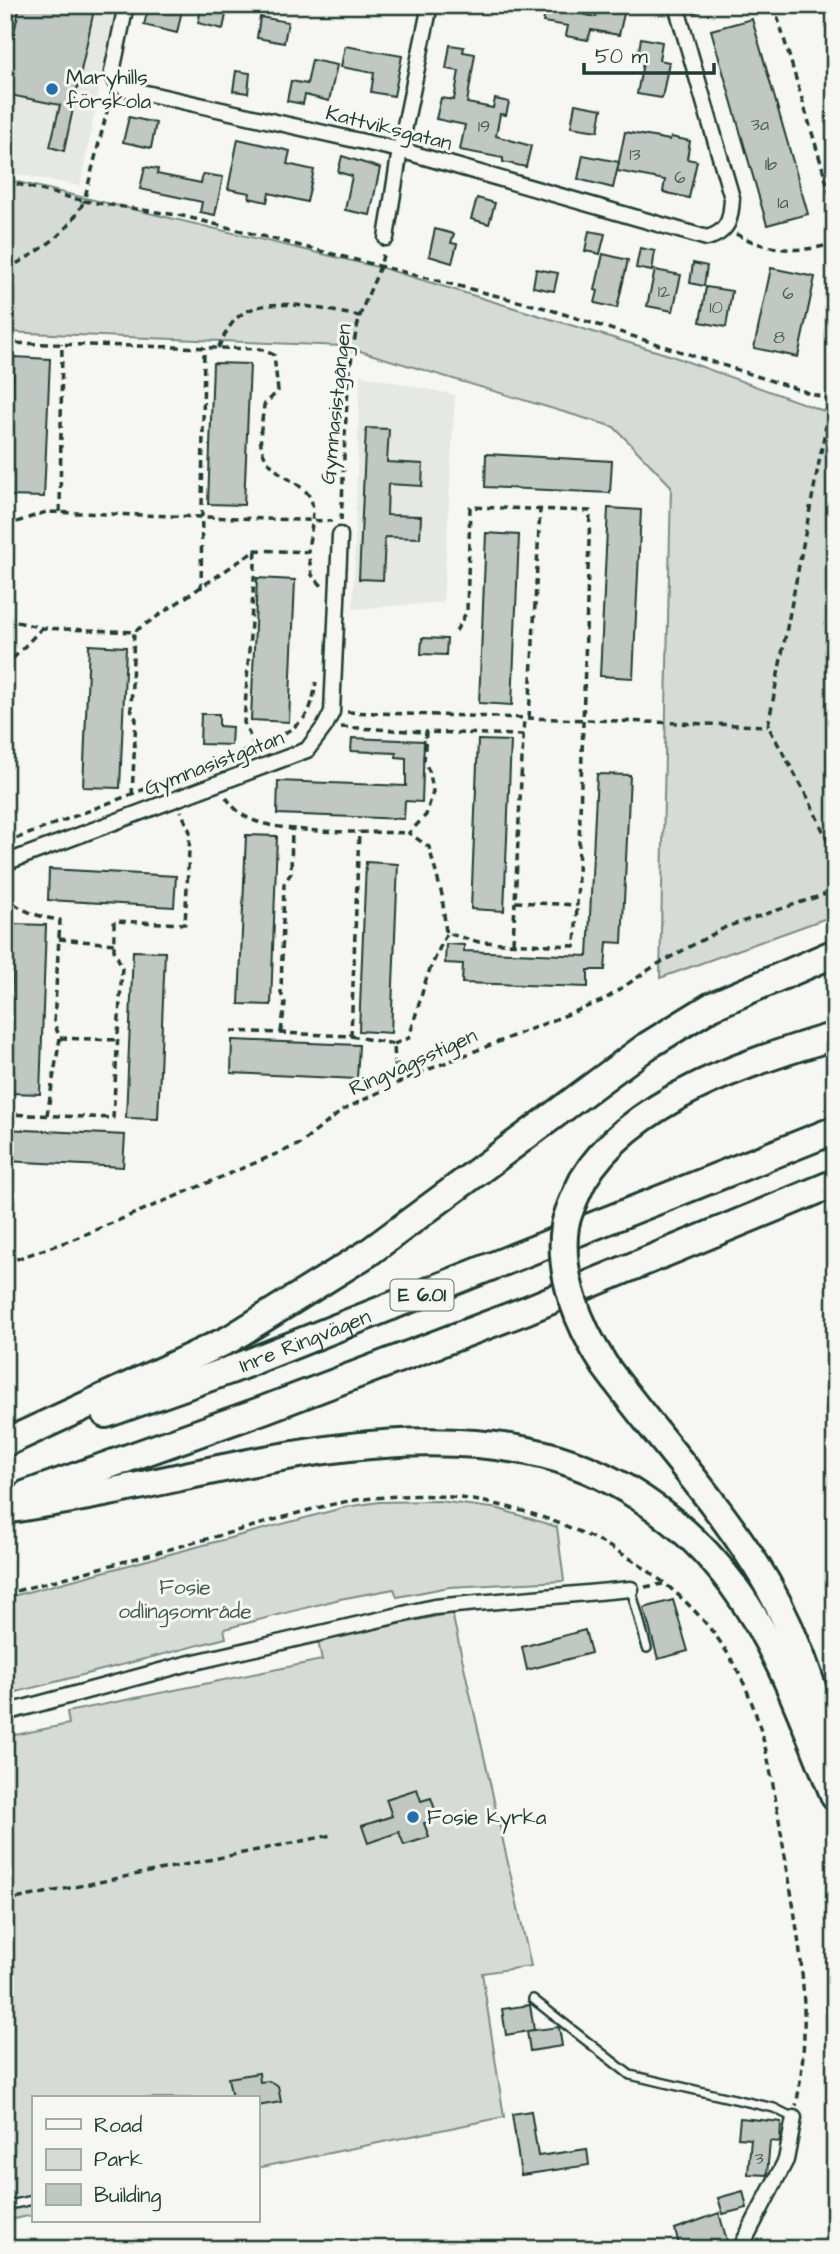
<svg xmlns="http://www.w3.org/2000/svg" width="840" height="2254" font-family="'Architects Daughter',sans-serif">
	<style>
		.built { fill: #e6e8e4 }
		.green { fill: #d6dbd6; stroke: #7a8c85; stroke-width: 2 }
		.building { fill: #c1c8c3; stroke: #1f3d34; stroke-width: 2 }
		.lines { fill: none; stroke-linecap: round; stroke-linejoin: round }
		.service-casing { stroke: #1f3d34; stroke-width: 12 }
		.minor-casing { stroke: #1f3d34; stroke-width: 19 }
		.motorway-casing { stroke: #1f3d34; stroke-width: 32 }
		.path { stroke: #1f3d34; stroke-width: 3.5; stroke-dasharray: 7 5; stroke-linecap: butt }
		.service { stroke: #f6f6f2; stroke-width: 7 }
		.minor { stroke: #f6f6f2; stroke-width: 14 }
		.motorway { stroke: #f6f6f2; stroke-width: 26 }
		.motorway-bridge-casing { stroke: #1f3d34; stroke-width: 32; stroke-linecap: butt }
		.motorway-bridge { stroke: #f6f6f2; stroke-width: 26 }
		.poi-dot { fill: #1f6fb2; stroke: #f6f6f2; stroke-width: 2.5 }
		.labels { text-anchor: middle; dominant-baseline: central; stroke-width: 6; stroke-linejoin: round; paint-order: stroke }
		.number-label { font-size: 18px; fill: #486058 }
		.shield { fill: #f6f6f2; stroke: #60746d; stroke-width: 2 }
		.shield-label { font-size: 19px; font-weight: bold; fill: #1f3d34 }
		.poi-label { font-size: 21px; fill: #1f3d34; stroke: #f6f6f2; text-anchor: start }
		.street-label { font-size: 21px; fill: #1f3d34; stroke: #f6f6f2 }
		.park-label { font-size: 21px; fill: #445d54; stroke: #f6f6f2 }
	</style>
	<rect width="100%" height="100%" fill="#f6f6f2"/>
	<filter id="ink" filterUnits="userSpaceOnUse"><feTurbulence type="fractalNoise" baseFrequency=".0143" numOctaves="2"/><feDisplacementMap in="SourceGraphic" scale="14" xChannelSelector="R" yChannelSelector="G"/><feConvolveMatrix kernelMatrix="1 2 1 2 8 2 1 2 1" color-interpolation-filters="sRGB"/></filter>
	<g filter="url(#ink)">
		<g class="built">
			<polygon points="5,5 116,5 80,186 5,172"/>
			<polygon points="360,375 455,395 443,602 353,609"/>
		</g>
		<g class="green">
			<polygon points="5,179 386,269 669,355 835,415 835,915 660,978 671,486 614,427 343,346 5,332"/>
			<polygon points="439,1501 499,1509 557,1527 564,1581 449,1587 397,1597 394,1589 340,1599 224,1629 226,1638 5,1695 5,1598 346,1507 379,1502"/>
			<polygon points="452,1613 531,1966 482,1973 504,2117 257,2168 257,2098 33,2098 33,2215 5,2221 5,1737 69,1724 67,1712 322,1660 318,1641"/>
		</g>
		<g class="building">
			<polygon points="20,5 95,5 64,151 50,147 60,105 5,94 5,75"/>
			<polygon points="149,5 182,10 177,33 144,25"/>
			<polygon points="202,5 227,10 223,29 198,23"/>
			<polygon points="547,5 568,5 567,11 596,17 599,5 626,5 619,35 591,30 588,40 566,36 568,26 543,22"/>
			<polygon points="260,17 288,22 284,43 257,38"/>
			<polygon points="752,19 808,214 767,225 711,30"/>
			<polygon points="641,38 662,42 659,60 669,62 662,98 637,94 644,58 638,57"/>
			<polygon points="450,45 464,47 463,52 475,54 467,103 493,108 495,99 509,102 506,115 500,114 496,136 531,146 526,167 503,162 503,158 460,150 465,125 436,119 441,98 454,100 459,71 446,69"/>
			<polygon points="345,46 402,56 394,96 371,92 374,73 341,67"/>
			<polygon points="312,60 337,65 329,101 305,95 303,104 287,101 291,81 307,84"/>
			<polygon points="236,71 250,73 248,93 233,91"/>
			<polygon points="575,104 602,109 598,131 571,127"/>
			<polygon points="129,117 156,123 151,148 123,142"/>
			<polygon points="625,132 670,140 671,137 690,141 687,159 697,161 689,198 663,192 665,180 617,171"/>
			<polygon points="238,139 290,151 287,164 314,170 307,202 269,193 267,202 249,198 250,193 228,189"/>
			<polygon points="583,155 619,162 613,188 578,179"/>
			<polygon points="342,156 380,168 370,215 345,210 352,176 338,172"/>
			<polygon points="145,167 158,169 157,174 201,183 203,174 223,177 215,215 200,212 202,202 140,189"/>
			<polygon points="477,198 495,203 489,224 471,219"/>
			<polygon points="435,229 454,234 451,243 457,244 452,263 429,256"/>
			<polygon points="589,231 605,234 600,254 585,251"/>
			<polygon points="640,248 655,251 652,271 636,268"/>
			<polygon points="603,254 628,260 617,308 595,303 598,291 595,290"/>
			<polygon points="693,263 707,266 704,286 690,283"/>
			<polygon points="771,268 815,277 798,357 754,348"/>
			<polygon points="536,269 558,273 554,291 533,287"/>
			<polygon points="655,270 681,275 673,311 647,306"/>
			<polygon points="706,287 732,291 726,327 700,322"/>
			<polygon points="14,357 50,359 44,497 8,496"/>
			<polygon points="213,363 250,364 244,505 208,504"/>
			<polygon points="366,428 389,429 387,462 423,464 422,486 388,484 387,515 421,516 420,538 385,537 383,580 359,579"/>
			<polygon points="486,454 612,461 610,493 485,487"/>
			<polygon points="608,508 641,510 633,678 600,676"/>
			<polygon points="486,533 519,535 512,705 479,703"/>
			<polygon points="257,578 295,580 289,722 251,720"/>
			<polygon points="422,638 447,639 446,655 421,654"/>
			<polygon points="89,645 126,647 120,788 83,787"/>
			<polygon points="201,714 219,714 219,726 232,727 231,745 200,744"/>
			<polygon points="352,738 424,741 422,802 405,801 404,819 277,814 278,781 406,786 406,758 396,757 396,753 351,751"/>
			<polygon points="478,740 511,741 504,911 471,909"/>
			<polygon points="597,774 630,775 622,943 607,942 605,970 588,970 588,987 462,983 463,964 445,963 446,944 464,945 464,951 588,956"/>
			<polygon points="246,835 277,836 271,1005 239,1004"/>
			<polygon points="366,862 398,864 391,1033 359,1031"/>
			<polygon points="49,869 176,876 174,907 48,900"/>
			<polygon points="14,924 46,925 40,1094 8,1093"/>
			<polygon points="133,951 165,952 158,1119 126,1118"/>
			<polygon points="232,1040 359,1045 357,1079 231,1073"/>
			<polygon points="5,1129 125,1135 123,1167 5,1161"/>
			<polygon points="673,1600 688,1651 658,1659 644,1608"/>
			<polygon points="585,1630 591,1653 527,1670 522,1647"/>
			<polygon points="417,1789 421,1801 431,1798 438,1818 424,1823 429,1837 404,1845 399,1832 368,1843 362,1826 392,1816 386,1799"/>
			<polygon points="530,2005 534,2030 506,2035 502,2009"/>
			<polygon points="559,2027 562,2046 530,2051 527,2031"/>
			<polygon points="259,2073 260,2082 269,2081 278,2086 281,2102 257,2106 257,2098 232,2098 228,2078"/>
			<polygon points="531,2111 538,2156 587,2149 589,2165 521,2175 512,2114"/>
			<polygon points="740,2118 781,2122 780,2142 770,2141 767,2175 748,2174 751,2139 738,2138"/>
			<polygon points="743,2191 747,2208 723,2214 718,2198"/>
			<polygon points="719,2213 727,2241 680,2249 675,2229"/>
		</g>
		<g class="lines">
			<g class="service-casing">
				<g id="service">
					<polyline points="631,1589 647,1648"/>
					<polyline points="533,1999 630,2075 774,2108 794,2118"/>
					<polyline points="5,2206 33,2200"/>
				</g>
			</g>
			<g class="minor-casing">
				<g id="minor">
					<path d="M 126,5 L 112,72 L 115,82 L 128,89 L 400,150 L 707,238 C 729,232 731,218 732,198 L 676,5"/>
					<polyline points="386,238 400,150 430,5"/>
					<polyline points="5,863 307,750 325,726 332,712 340,535"/>
					<polyline points="5,1713 186,1664 434,1607 631,1589"/>
					<polyline points="740,2249 786,2160 794,2118"/>
				</g>
			</g>
			<g class="motorway-casing">
				<g id="motorway">
					<path d="M 583,1180 C 630,1100 750,1061 835,1036"/>
					<path d="M 605,1366 C 653,1432 710,1493 754,1562 C 791,1619 813,1684 831,1750"/>
					<path id="s1" d="M 106,1414 L 233,1369 L 835,1130"/>
					<polyline points="5,1443 230,1339 368,1253 647,1046 712,1006 835,953"/>
					<polyline points="27,1494 263,1410 527,1310 835,1183"/>
					<path d="M 5,1510 C 40,1504 75,1499 109,1492 C 244,1465 390,1424 528,1451 C 609,1467 683,1518 732,1584 C 779,1647 805,1724 835,1797"/>
				</g>
			</g>
			<g class="path">
				<polyline points="774,5 835,210"/>
				<polyline points="694,12 719,5"/>
				<polyline points="111,96 84,201 183,216 545,308 831,400 835,386"/>
				<path d="M 5,181 L 84,201 C 67,236 38,252 5,270"/>
				<path d="M 736,234 C 768,251 800,254 835,243"/>
				<path d="M 5,343 L 261,349 L 274,355 L 278,391 L 264,405 C 263,418 258,436 262,449 C 271,479 308,481 312,503 C 315,518 309,537 308,552"/>
				<path d="M 218,348 C 225,334 231,320 245,312 C 276,295 327,311 360,316"/>
				<polyline points="831,400 768,726 808,798 835,857"/>
				<polyline points="60,512 62,343"/>
				<path d="M 341,520 C 345,460 344,373 360,316 C 367,293 380,274 384,250"/>
				<polyline points="5,526 46,512 332,521"/>
				<polyline points="201,589 204,347"/>
				<polyline points="5,619 42,628 134,632 256,550 308,552 312,575 322,586"/>
				<polyline points="456,631 467,611 470,507 590,511 577,905 515,902 524,718"/>
				<polyline points="5,667 42,628"/>
				<polyline points="347,712 768,726"/>
				<polyline points="529,718 540,509"/>
				<polyline points="341,727 426,732"/>
				<polyline points="523,735 426,732 424,761 430,773 433,792 426,815 409,833 429,847 442,895 446,933 479,942 575,946 577,905"/>
				<polyline points="255,747 244,723 256,550"/>
				<polyline points="132,795 136,719 131,709 134,632"/>
				<path d="M 226,797 C 232,807 243,817 255,821 C 295,835 364,831 409,833"/>
				<path d="M 5,843 L 275,739 C 305,721 311,717 316,682"/>
				<path d="M 5,896 C 21,911 38,917 60,920 L 54,1023 L 60,1038 L 47,1115"/>
				<polyline points="59,939 114,944"/>
				<polyline points="513,943 515,902"/>
				<polyline points="231,1031 351,1036 394,1044 396,1084"/>
				<polyline points="281,1032 285,1003 281,993 284,884 291,873 292,828"/>
				<polyline points="351,1036 359,831"/>
				<polyline points="60,1038 119,1040"/>
				<polyline points="394,1044 409,1038 427,976 446,934"/>
				<polyline points="5,1114 113,1118 122,967 114,950 114,921 185,924 190,832 181,811"/>
				<polyline points="5,1263 74,1239 300,1144 343,1110 412,1076 604,1000 656,965 726,927 835,891"/>
				<polyline points="645,1587 663,1584"/>
				<path d="M 5,1594 C 82,1573 159,1552 236,1531 C 277,1520 321,1504 364,1499 C 392,1496 422,1494 451,1497 C 558,1508 680,1567 734,1664 C 761,1712 770,1766 779,1820 C 795,1920 816,2004 796,2106"/>
				<polyline points="5,1901 332,1835"/>
			</g>
			<use href="#service" class="service"/>
			<use href="#minor" class="minor"/>
			<use href="#motorway" class="motorway"/>
			<g class="motorway-bridge-casing">
				<path id="motorway-bridge" d="M 583,1180 C 576,1195 568,1210 565,1226 C 558,1275 579,1326 605,1366"/>
			</g>
			<use href="#motorway-bridge" class="motorway-bridge"/>
		</g>
	</g>
	<g class="poi-dot">
		<circle cx="52" cy="89" r="7"/>
		<circle cx="413" cy="1817" r="7"/>
	</g>
	<g class="labels">
		<g class="number-label">
			<text x="760" y="124">3a</text>
			<text x="484" y="126">19</text>
			<text x="635" y="154">13</text>
			<text x="771" y="164">1b</text>
			<text x="680" y="177">6</text>
			<text x="783" y="202">1a</text>
			<text x="664" y="291">12</text>
			<text x="788" y="293">6</text>
			<text x="716" y="307">10</text>
			<text x="779" y="337">8</text>
			<text x="759" y="2158">3</text>
		</g>
		<rect class="shield" x="390.5" y="1279.5" width="63" height="31" rx="5"/>
		<g class="shield-label">
			<text x="422" y="1295">E 6.01</text>
		</g>
		<g class="poi-label">
			<text x="66" y="77">Maryhills<tspan x="66" dy="24">förskola</tspan></text>
			<text x="427" y="1817">Fosie kyrka</text>
		</g>
		<g class="street-label">
			<text transform="translate(389 128) rotate(14)">Kattviksgatan</text>
			<text transform="translate(336 404) rotate(-84)">Gymnasistgången</text>
			<text transform="translate(214 763) rotate(-21)">Gymnasistgatan</text>
			<text transform="translate(413 1062) rotate(-24)">Ringvägsstigen</text>
			<text stroke="none"><textPath href="#s1" startOffset="212">Inre Ringvägen</textPath></text>
		</g>
		<g class="park-label">
			<text x="185" y="1587">Fosie<tspan x="185" dy="24">odlingsområde</tspan></text>
		</g>
	</g>
	<rect width="840" height="2254" fill="none" stroke="#f6f6f2" stroke-width="28"/>
	<rect x="14" y="14" width="812" height="2226" fill="none" stroke="#1f3d34" stroke-width="2.5" filter="url(#ink)"/>
	<rect x="32" y="2096" width="228" height="126" fill="#f6f6f2" stroke="#a0aca6" stroke-width="2"/>
	<rect x="46" y="2119" width="35" height="10" fill="#f6f6f2" stroke="#a0aca6" stroke-width="2"/>
	<text x="94" y="2132" font-size="21" fill="#1f3d34">Road</text>
	<rect x="46" y="2149" width="35" height="21" fill="#d6dbd6" stroke="#a0aca6" stroke-width="2"/>
	<text x="94" y="2166" font-size="21" fill="#1f3d34">Park</text>
	<rect x="46" y="2184" width="35" height="21" fill="#c1c8c3" stroke="#a0aca6" stroke-width="2"/>
	<text x="94" y="2202" font-size="21" fill="#1f3d34">Building</text>
	<path d="M584 63v10h130v-10" fill="none" stroke="#1f3d34" stroke-width="3.5"/>
	<text x="595" y="63" font-size="21" fill="#1f3d34" stroke="#f6f6f2" stroke-width="5" paint-order="stroke">50 m</text>
</svg>
